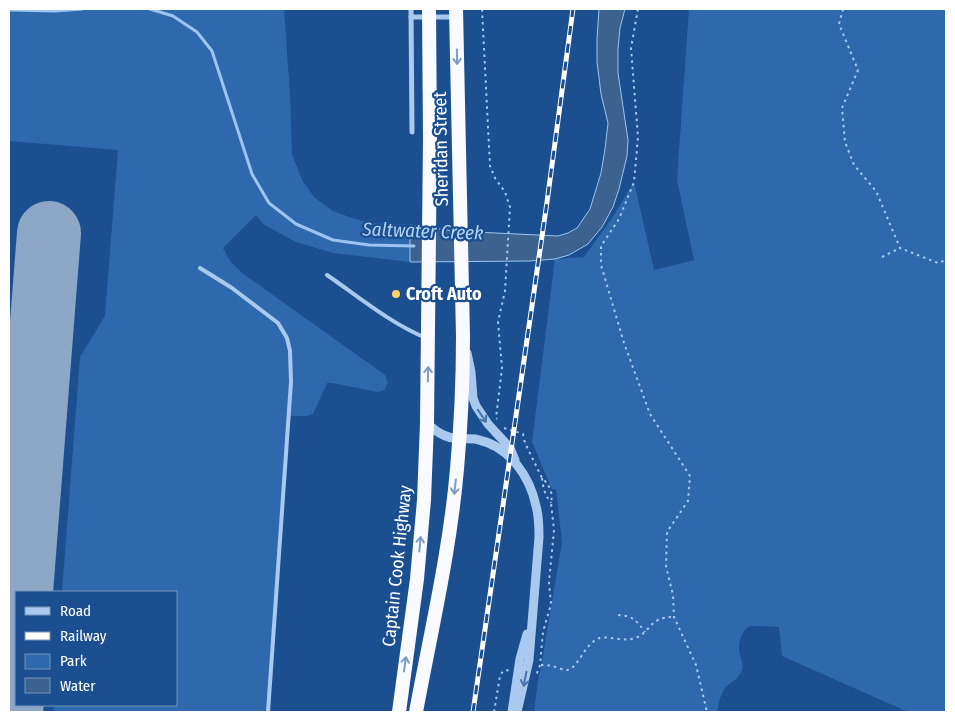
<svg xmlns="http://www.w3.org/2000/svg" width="955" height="721" font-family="'Fira Sans Condensed',sans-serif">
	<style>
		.green { fill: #2e69ad }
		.water { fill: #3c6290; stroke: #9cc4f0 }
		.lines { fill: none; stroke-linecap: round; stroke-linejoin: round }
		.stream { stroke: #9cc4f0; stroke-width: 3 }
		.runway { stroke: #8da7c7; stroke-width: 64 }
		.path { stroke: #a9c9ee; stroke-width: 2; stroke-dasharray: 2.5 4; stroke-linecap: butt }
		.service { stroke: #a9c9ee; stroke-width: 4 }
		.minor { stroke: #a9c9ee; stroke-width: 5 }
		.tertiary { stroke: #a9c9ee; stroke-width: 9 }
		.trunk { stroke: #f8faff; stroke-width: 14 }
		.rail-casing { stroke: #fff; stroke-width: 5 }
		.rail { stroke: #1b4f8f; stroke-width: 3; stroke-dasharray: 9; stroke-linecap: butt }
		.oneway { stroke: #7e9cc1 }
		.oneway2 { stroke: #4674ac }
		.poi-dot { fill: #ffd166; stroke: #1b4f8f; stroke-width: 2 }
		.labels { text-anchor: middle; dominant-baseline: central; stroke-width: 4.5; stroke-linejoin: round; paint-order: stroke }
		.street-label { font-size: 18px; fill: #fff; stroke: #1b4f8f }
		.poi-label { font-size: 18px; font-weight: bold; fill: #fff; stroke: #1b4f8f; text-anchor: start }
		.water-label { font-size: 19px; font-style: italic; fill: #b5d3f5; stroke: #1b4f8f }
	</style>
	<rect width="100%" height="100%" fill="#1b4f8f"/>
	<g class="green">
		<polygon points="9,9 284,9 290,94 292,154 302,180 314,197 333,211 352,218 371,223 410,225 410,262 333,253 296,242 263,224 256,215 223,248 230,261 242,273 385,375 388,383 384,390 378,392 332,383 327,383 313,414 307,416 289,416 268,712 53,712 54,705 176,705 176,592 62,592 80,357 105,316 118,150 9,141"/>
		<path d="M 689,9 L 946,9 L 946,712 L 908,712 L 782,656 L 779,627 C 773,627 752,625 748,627 C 742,631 739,641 739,648 C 739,655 744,663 742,670 C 738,680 732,681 726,687 C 721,692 718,705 717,712 L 534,712 L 539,673 L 540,673 L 562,542 L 556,489 L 552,489 L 532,442 L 555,259 L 584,257 L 612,218 L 634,182 L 654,270 L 694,260 L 677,180 Z"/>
	</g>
	<polygon class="water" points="599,9 625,9 620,28 618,49 618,73 628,140 627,156 619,189 613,207 602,227 588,244 569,255 555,259 530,261 410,262 410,225 454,231 558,236 568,233 577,228 590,209 601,173 605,149 608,123 601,94 597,62 597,39"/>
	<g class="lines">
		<g class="stream">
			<polyline points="150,9 173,16 197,32 212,51 252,174 269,203 296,224 333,240 369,245 414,246"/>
			<polyline points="9,10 55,11 82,9"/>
		</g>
		<g class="runway">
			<polyline points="21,592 49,233"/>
			<polyline points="11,712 16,648"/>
		</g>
		<g class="path">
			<polyline points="482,9 490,166 495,178 505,192 510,207 505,291 498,322 502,368 496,418 497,419"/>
			<polyline points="638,9 631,48 638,137 634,182 619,219 601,246 601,265 624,343 650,414 690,476 688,501 667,532 666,566 673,595 674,617 696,665 707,712"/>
			<polyline points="843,9 839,24 858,70 842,108 845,142 854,165 876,191 900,248 938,263 946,260"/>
			<polyline points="882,257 900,248"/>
			<polyline points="504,428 523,434 525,443 542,478 548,484 552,495 551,503 554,530 549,582 551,604 543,632 540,665 538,670 537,673 534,673"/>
			<path d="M 542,478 C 543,488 545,495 551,503"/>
			<path d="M 618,615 C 633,616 636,620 645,632"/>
			<path d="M 541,665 C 544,665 548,665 552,666 C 557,667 563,670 567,670 C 578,669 585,642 600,638 C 611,636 624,642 635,638 C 652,632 648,617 674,617"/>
			<polyline points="494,712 500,676 503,671 510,670"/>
		</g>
		<g class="service">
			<polyline points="200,268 232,288 278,323 287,338 290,351 291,382 268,712"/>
			<path d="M 327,275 C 359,297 390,323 426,338"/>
		</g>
		<g class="minor">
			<polyline points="411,9 412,132"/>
			<polyline points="411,17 455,17"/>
		</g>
		<g class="tertiary">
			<polyline points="467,353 471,372 473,398 476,406 488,424 510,448 515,460"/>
			<path d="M 427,423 C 437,433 446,438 460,439 C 467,439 473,438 479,440 C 510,447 530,477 536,506 C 539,516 539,526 539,537 L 529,660 L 517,712"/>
			<polyline points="512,712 520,659 527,634"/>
		</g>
		<g class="trunk">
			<polyline points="399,712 417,579 424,500 427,423 430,139 429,9"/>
			<path d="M 416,712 C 431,631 450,551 457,469 C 461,425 463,380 463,336 L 456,9"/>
		</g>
		<g class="rail-casing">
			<polyline id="rail" points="473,712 547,202 573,9"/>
		</g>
		<use href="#rail" class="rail"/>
	</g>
	<defs><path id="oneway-shaft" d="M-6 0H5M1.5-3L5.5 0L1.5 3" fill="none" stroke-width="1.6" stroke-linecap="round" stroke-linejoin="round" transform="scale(1.25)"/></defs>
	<g class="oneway">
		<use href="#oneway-shaft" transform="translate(457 57) rotate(89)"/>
		<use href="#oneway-shaft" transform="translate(428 374) rotate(-89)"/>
		<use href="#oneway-shaft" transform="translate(455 487) rotate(97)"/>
		<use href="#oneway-shaft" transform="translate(420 544) rotate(-85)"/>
		<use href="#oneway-shaft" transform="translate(405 664) rotate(-82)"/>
	</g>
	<g class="oneway2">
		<use href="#oneway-shaft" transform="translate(482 416) rotate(56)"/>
		<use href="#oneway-shaft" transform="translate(525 679) rotate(101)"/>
	</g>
	<circle class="poi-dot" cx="396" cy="294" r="5"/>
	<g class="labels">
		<g class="street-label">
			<text transform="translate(441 149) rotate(-91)">Sheridan Street</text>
			<text transform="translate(397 566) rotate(-84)">Captain Cook Highway</text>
		</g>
		<g class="poi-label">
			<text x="406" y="294">Croft Auto</text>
		</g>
		<g class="water-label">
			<text transform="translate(423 231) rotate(2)">Saltwater Creek</text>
		</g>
	</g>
	<rect width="955" height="721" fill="none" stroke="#ffffff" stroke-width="20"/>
	<rect x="15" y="591" width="162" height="115" fill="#1b4f8f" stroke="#7695bc"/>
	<rect x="25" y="607" width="25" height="8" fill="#a9c9ee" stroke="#7695bc"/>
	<text x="60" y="616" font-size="15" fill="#ffffff">Road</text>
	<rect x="25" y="632" width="25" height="8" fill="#ffffff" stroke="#7695bc"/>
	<text x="60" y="641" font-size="15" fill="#ffffff">Railway</text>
	<rect x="25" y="654" width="25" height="15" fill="#2e69ad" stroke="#7695bc"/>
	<text x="60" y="666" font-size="15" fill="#ffffff">Park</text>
	<rect x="25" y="678" width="25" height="15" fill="#3c6290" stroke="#7695bc"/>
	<text x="60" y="691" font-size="15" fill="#ffffff">Water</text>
</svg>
